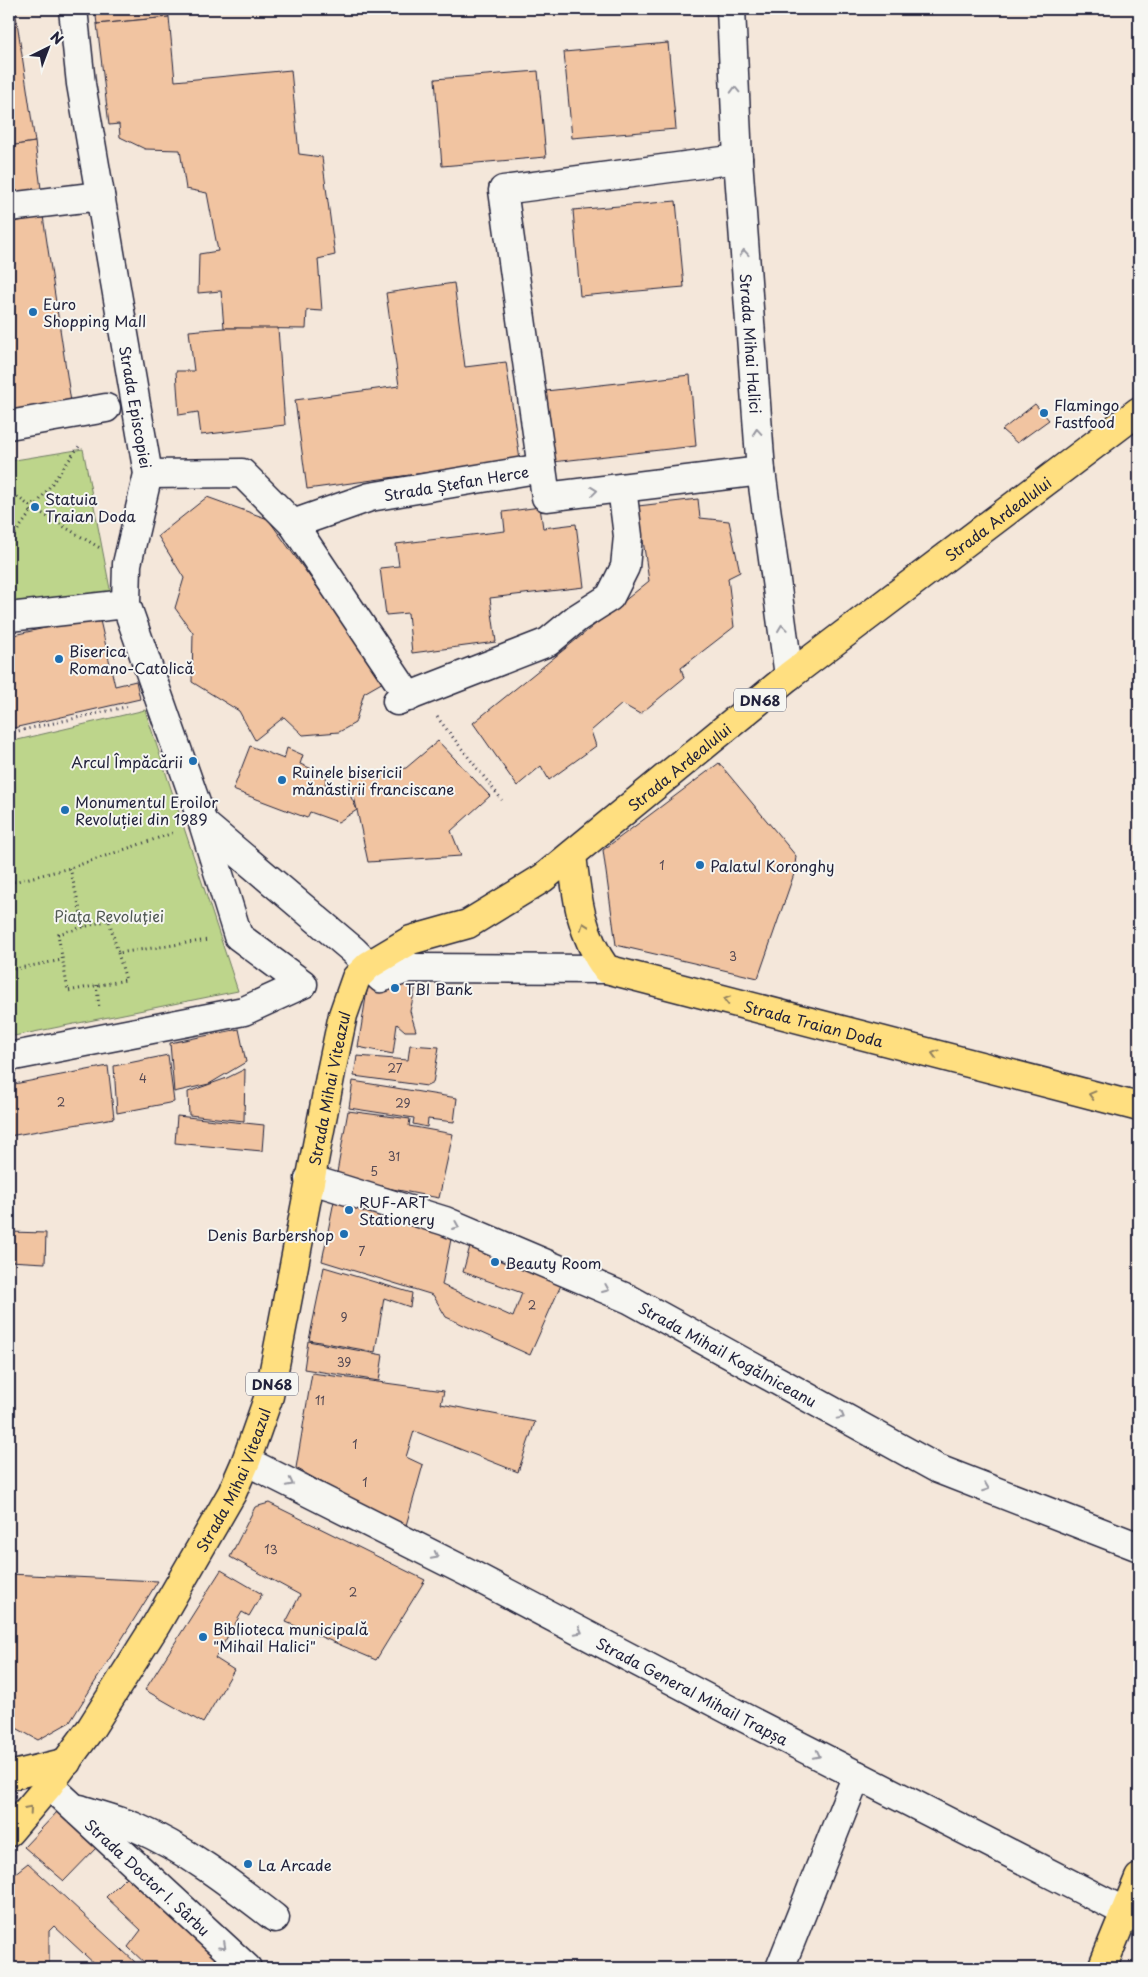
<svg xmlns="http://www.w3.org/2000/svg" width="1148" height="1977" font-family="'Playpen Sans',sans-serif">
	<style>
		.green { fill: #bdd58b; stroke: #707c63 }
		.building { fill: #f1c4a1; stroke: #22223b }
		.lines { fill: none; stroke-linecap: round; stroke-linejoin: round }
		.minor-casing { stroke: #22223b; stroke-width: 31 }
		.major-casing { stroke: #22223b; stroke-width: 31 }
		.path { stroke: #22223b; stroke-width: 3; stroke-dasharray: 1 4; stroke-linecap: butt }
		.minor { stroke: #f6f6f2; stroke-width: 28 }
		.major { stroke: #ffdf80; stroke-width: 28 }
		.oneway { stroke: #9797a0 }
		.oneway2 { stroke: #90805e }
		.poi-dot { fill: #1f6fb2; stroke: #f6f6f2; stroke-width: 2 }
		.labels { text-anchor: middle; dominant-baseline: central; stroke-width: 4; stroke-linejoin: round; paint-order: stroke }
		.number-label { font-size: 12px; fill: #564a54 }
		.shield { fill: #f6f6f2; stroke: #626272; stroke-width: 1 }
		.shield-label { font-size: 14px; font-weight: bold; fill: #22223b }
		.poi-label { font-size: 15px; fill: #22223b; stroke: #f6f6f2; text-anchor: start }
		.street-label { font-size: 15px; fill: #22223b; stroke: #f6f6f2 }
		.park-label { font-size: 15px; fill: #505853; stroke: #f6f6f2 }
	</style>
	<rect width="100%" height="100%" fill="#f4e7da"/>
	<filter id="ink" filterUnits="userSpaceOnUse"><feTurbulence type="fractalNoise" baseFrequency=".02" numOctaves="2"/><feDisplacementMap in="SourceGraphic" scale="10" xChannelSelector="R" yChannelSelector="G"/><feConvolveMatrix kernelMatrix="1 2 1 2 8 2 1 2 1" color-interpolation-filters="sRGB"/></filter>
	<g filter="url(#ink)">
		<g class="green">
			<polygon points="83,449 111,594 9,608 9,461"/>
			<polygon points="145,710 238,991 9,1037 9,742"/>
		</g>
		<g class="building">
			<polygon points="9,9 15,9 17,22 9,23"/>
			<polygon points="95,9 168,9 169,17 97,24"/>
			<polygon points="169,17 175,81 291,70 299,154 322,157 335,255 318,259 322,311 307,310 306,329 224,328 221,291 198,293 199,254 218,251 207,193 186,189 180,150 145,149 120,137 119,124 109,125 97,24"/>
			<polygon points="17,22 35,142 9,146 9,23"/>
			<polygon points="668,43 676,129 572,138 564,52"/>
			<polygon points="538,71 546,157 442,166 435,79"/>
			<polygon points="35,142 41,189 9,193 9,146"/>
			<polygon points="676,201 684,287 580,296 573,210"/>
			<polygon points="43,216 71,402 9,410 9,223"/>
			<polygon points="454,283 465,367 506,362 520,460 307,489 295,400 399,386 386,293"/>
			<polygon points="224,328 278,328 285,425 201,435 198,412 179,415 176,371 194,371 189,331"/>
			<polygon points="690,375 696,446 543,463 537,392"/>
			<polygon points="1035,404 1049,420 1017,443 1002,430"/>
			<polygon points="207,497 268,519 385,681 364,693 355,723 339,732 303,735 284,717 255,740 239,711 192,682 193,633 175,608 184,578 158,536"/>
			<polygon points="698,499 700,518 729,521 740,572 728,578 734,627 681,668 684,678 640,714 622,704 591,731 596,746 549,780 541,766 517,786 473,723 649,581 638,506"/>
			<polygon points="540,507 543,528 576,524 584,587 490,598 496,642 412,653 408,613 386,615 380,568 399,566 396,544 505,531 503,512"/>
			<polygon points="99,616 115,686 136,681 140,699 9,729 9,636"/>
			<polygon points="438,741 490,796 451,831 461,856 368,862 350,777 406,768"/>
			<polygon points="250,746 284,759 287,748 303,755 300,764 327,775 325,784 350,795 357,810 338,822 310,812 307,818 233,790"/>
			<polygon points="719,763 796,856 794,874 758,978 616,945 603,850"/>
			<polygon points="369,978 417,981 410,1011 416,1031 405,1031 397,1024 393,1054 358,1047"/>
			<polygon points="239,1029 246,1062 209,1084 174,1092 170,1043"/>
			<polygon points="410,1045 439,1047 433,1083 427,1086 354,1076 357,1056 408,1060"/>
			<polygon points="168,1055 174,1102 117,1113 114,1066"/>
			<polygon points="108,1066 114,1118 9,1136 9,1085"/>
			<polygon points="245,1069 244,1121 189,1115 188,1092 227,1078"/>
			<polygon points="353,1081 457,1098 454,1122 428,1119 427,1127 413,1124 414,1118 349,1108"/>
			<polygon points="348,1111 410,1119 409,1126 453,1134 439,1198 336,1178"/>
			<polygon points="177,1116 264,1125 262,1151 175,1143"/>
			<polygon points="335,1196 411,1218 451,1239 442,1285 513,1317 522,1293 463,1272 472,1239 565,1276 530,1355 446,1317 433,1295 322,1261"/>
			<polygon points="9,1232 46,1233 45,1263 9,1261"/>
			<polygon points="324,1267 412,1293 410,1307 384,1298 375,1352 309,1340"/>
			<polygon points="308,1341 383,1355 379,1381 304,1369"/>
			<polygon points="312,1373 444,1391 441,1404 535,1422 518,1472 414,1431 406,1457 423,1465 405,1529 296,1468"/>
			<polygon points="269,1503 425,1580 376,1660 286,1622 300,1595 230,1557 255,1507"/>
			<polygon points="221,1570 262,1594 249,1616 242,1612 215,1658 234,1670 203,1723 145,1690"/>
			<polygon points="9,1574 158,1581 70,1722 38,1740 9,1724"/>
			<polygon points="58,1811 97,1847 64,1881 24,1847"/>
			<polygon points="28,1863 135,1962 128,1968 99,1968 54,1926 49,1931 49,1968 9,1968 9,1878"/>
			<polygon points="128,1875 227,1967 226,1968 150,1968 128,1947 141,1930 106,1897"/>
		</g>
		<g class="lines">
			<g class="minor-casing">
				<g id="minor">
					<path id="s1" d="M 731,9 L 738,159 L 761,471 L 789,676"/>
					<polyline points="738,159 503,190 546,497 761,471"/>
					<polyline points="9,207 100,196"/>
					<polyline points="9,425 106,408"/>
					<path id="s2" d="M 148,474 L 242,473 L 293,524 L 370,497 L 542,468"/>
					<polyline points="293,524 409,697"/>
					<polyline points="9,617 126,604"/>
					<polyline points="397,701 548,642 577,618 610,597 625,567 628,536 622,488"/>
					<polyline points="203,823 353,950 381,978 409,968 606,969"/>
					<polyline points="9,1057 244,1011 303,984 238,936 203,823 126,604 127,564 148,474 81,84 73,9"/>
					<path id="s3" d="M 309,1179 L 445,1221 L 629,1299 L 938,1469 L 1139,1547"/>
					<path id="s4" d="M 246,1461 L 467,1572 L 737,1714 L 1139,1919"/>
					<path id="s5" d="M 49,1785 L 247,1968"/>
					<path d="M 80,1809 C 98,1815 118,1820 135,1827 C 186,1849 231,1884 275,1918"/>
					<polyline points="780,1968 857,1775"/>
				</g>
			</g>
			<g class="major-casing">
				<g id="major">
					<path id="s6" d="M 572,855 C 577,898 580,932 606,969 L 1139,1107"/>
					<polyline points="9,1776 67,1762"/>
					<path id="s7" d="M 9,1832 L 49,1785 L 91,1728 L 156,1625 L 232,1493 L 246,1461 L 269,1396 L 331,1072 L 343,1015 L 356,978 L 369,965 L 411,940 L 468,924 L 543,878 L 789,676 L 1139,411"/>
					<polyline points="1102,1968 1139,1878"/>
				</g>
			</g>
			<g class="path">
				<polyline points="9,491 30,506"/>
				<circle cx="34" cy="508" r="4.5"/>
				<polyline points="37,504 80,445"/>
				<polyline points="38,511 100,548"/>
				<polyline points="9,542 31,512"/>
				<polyline points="437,717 502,800"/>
				<polyline points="9,733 130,706"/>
				<polyline points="70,868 84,927"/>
				<polyline points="9,883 70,868 173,833"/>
				<polyline points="118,953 126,980 68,991 58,934 109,920 118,953 208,940"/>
				<polyline points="9,970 62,960"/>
				<polyline points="97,985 99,1009"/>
			</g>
			<use href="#minor" class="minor"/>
			<use href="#major" class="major"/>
		</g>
		<defs><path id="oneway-chevron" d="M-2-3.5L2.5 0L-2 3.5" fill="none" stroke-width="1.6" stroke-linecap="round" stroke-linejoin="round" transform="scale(1.25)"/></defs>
		<g class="oneway">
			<use href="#oneway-chevron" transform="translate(735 90) rotate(-92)"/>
			<use href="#oneway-chevron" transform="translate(744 253) rotate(-94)"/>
			<use href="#oneway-chevron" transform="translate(757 432) rotate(-95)"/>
			<use href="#oneway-chevron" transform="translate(594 491) rotate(-7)"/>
			<use href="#oneway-chevron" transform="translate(782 628) rotate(-98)"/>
			<use href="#oneway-chevron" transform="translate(456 1226) rotate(23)"/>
			<use href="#oneway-chevron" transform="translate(606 1289) rotate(23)"/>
			<use href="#oneway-chevron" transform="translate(841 1416) rotate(29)"/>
			<use href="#oneway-chevron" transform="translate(290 1483) rotate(27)"/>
			<use href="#oneway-chevron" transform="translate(986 1488) rotate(21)"/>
			<use href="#oneway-chevron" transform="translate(435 1556) rotate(27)"/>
			<use href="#oneway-chevron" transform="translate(579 1631) rotate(28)"/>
			<use href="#oneway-chevron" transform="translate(817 1755) rotate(27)"/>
			<use href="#oneway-chevron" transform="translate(223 1946) rotate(43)"/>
		</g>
		<g class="oneway2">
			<use href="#oneway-chevron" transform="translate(584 926) rotate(-109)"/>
			<use href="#oneway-chevron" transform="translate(727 1000) rotate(-165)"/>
			<use href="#oneway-chevron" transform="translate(935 1054) rotate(-165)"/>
			<use href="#oneway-chevron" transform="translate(1092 1095) rotate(-165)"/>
			<use href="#oneway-chevron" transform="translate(29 1809) rotate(-49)"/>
		</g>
	</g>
	<g class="poi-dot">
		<circle cx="33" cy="312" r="5"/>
		<circle cx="1044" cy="413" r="5"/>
		<circle cx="35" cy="507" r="5"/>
		<circle cx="59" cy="659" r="5"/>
		<circle cx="193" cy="761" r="5"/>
		<circle cx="282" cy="780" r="5"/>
		<circle cx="65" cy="810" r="5"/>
		<circle cx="700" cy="865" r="5"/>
		<circle cx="395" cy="988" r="5"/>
		<circle cx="349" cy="1210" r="5"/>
		<circle cx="344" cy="1234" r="5"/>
		<circle cx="495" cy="1262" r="5"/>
		<circle cx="203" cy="1637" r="5"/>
		<circle cx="248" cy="1864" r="5"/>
	</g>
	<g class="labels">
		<g class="number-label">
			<text x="662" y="865">1</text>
			<text x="733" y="956">3</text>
			<text x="395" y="1068">27</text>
			<text x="143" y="1078">4</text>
			<text x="61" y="1102">2</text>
			<text x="403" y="1103">29</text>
			<text x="394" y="1156">31</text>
			<text x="374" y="1171">5</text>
			<text x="362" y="1251">7</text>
			<text x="532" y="1305">2</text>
			<text x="344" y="1317">9</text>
			<text x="344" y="1362">39</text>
			<text x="320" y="1400">11</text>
			<text x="355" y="1444">1</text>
			<text x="365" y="1482">1</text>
			<text x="271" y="1549">13</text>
			<text x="353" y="1592">2</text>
		</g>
		<g class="shield">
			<rect x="734" y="688.5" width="52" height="23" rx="4"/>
			<rect x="246" y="1372.5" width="52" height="23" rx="4"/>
		</g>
		<g class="shield-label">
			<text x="760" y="700">DN68</text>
			<text x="272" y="1384">DN68</text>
		</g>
		<g class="poi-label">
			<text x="43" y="303">Euro<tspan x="43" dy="17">Shopping Mall</tspan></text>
			<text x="1054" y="404">Flamingo<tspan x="1054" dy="17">Fastfood</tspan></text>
			<text x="45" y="498">Statuia<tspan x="45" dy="17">Traian Doda</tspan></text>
			<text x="69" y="650">Biserica<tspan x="69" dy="17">Romano-Catolică</tspan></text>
			<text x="183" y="761" text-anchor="end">Arcul Împăcării</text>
			<text x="292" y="771">Ruinele bisericii<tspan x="292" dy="17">mănăstirii franciscane</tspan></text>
			<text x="75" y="801">Monumentul Eroilor<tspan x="75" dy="17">Revoluției din 1989</tspan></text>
			<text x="710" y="865">Palatul Koronghy</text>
			<text x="405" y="988">TBI Bank</text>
			<text x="359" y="1201">RUF-ART<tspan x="359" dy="17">Stationery</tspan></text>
			<text x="334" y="1234" text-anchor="end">Denis Barbershop</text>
			<text x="505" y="1262">Beauty Room</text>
			<text x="213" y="1628">Biblioteca municipală<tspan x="213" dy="17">"Mihail Halici"</tspan></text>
			<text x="258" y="1864">La Arcade</text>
		</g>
		<g class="street-label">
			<text stroke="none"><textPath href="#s1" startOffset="335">Strada Mihai Halici</textPath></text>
			<text transform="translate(136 407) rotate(80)">Strada Episcopiei</text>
			<text stroke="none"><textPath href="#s2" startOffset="335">Strada Ștefan Herce</textPath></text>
			<text stroke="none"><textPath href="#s7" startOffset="1732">Strada Ardealului</textPath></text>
			<text stroke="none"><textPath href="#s7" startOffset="1328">Strada Ardealului</textPath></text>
			<text stroke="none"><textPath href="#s6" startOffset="335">Strada Traian Doda</textPath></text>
			<text stroke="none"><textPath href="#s7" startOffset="824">Strada Mihai Viteazul</textPath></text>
			<text stroke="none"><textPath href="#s3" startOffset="455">Strada Mihail Kogălniceanu</textPath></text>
			<text stroke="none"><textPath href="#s7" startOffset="419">Strada Mihai Viteazul</textPath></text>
			<text stroke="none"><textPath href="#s4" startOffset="502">Strada General Mihail Trapșa</textPath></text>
			<text stroke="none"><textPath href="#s5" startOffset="135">Strada Doctor I. Sârbu</textPath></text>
		</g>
		<g class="park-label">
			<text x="109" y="915">Piața Revoluției</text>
		</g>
	</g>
	<rect width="1148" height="1977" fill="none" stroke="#f6f6f2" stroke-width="30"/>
	<rect x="15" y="15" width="1118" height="1947" fill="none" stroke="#22223b" stroke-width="2" filter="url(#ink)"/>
	<g transform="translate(48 48) rotate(42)" stroke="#f6f6f2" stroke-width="4" paint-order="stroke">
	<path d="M0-4L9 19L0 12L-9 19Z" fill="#22223b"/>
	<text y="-8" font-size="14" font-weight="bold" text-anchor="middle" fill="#22223b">N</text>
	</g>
</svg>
